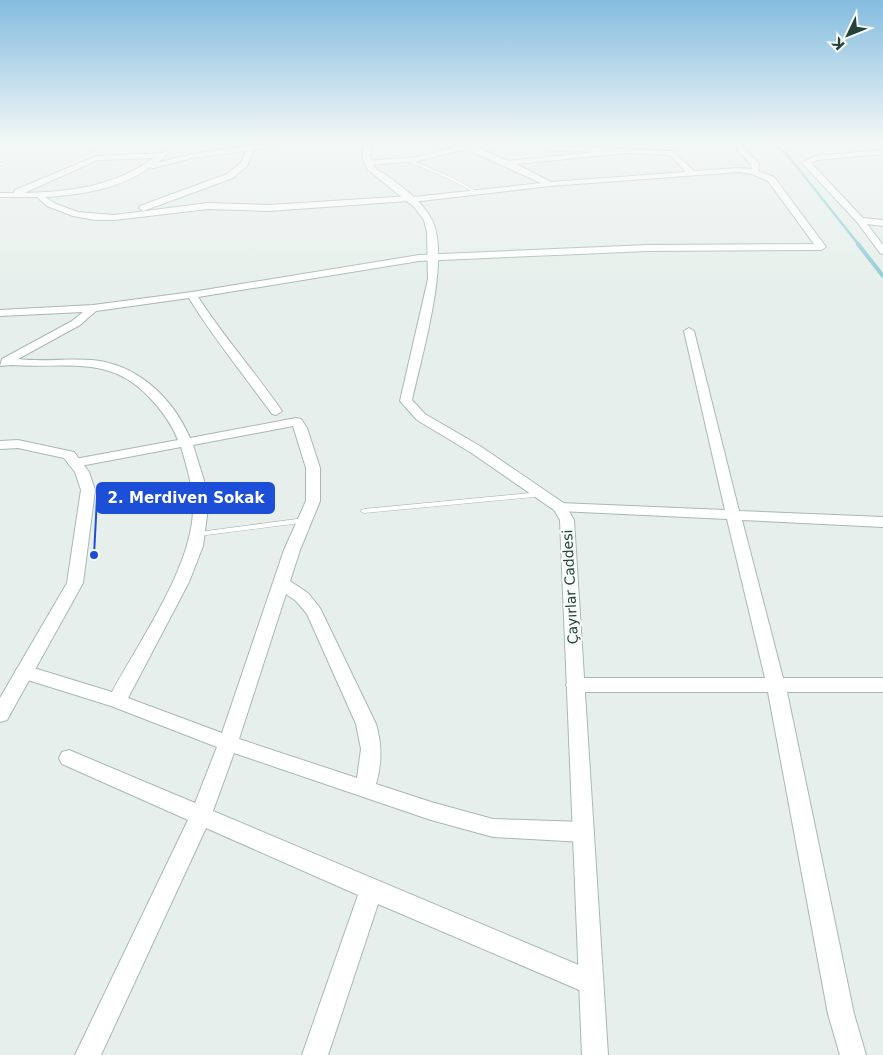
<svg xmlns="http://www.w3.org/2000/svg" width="883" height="1055" font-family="'DejaVu Sans',sans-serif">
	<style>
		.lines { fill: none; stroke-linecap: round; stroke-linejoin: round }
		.stream-far1 { stroke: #8ec9d4; stroke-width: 2.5 }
		.stream { stroke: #8ec9d4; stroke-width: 4 }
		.lane-casing { stroke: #a8b8b2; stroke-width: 1 }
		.street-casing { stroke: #a8b8b2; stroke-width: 2 }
		.secondary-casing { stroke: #a4bbb3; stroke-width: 2 }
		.lane { fill: #fff; fill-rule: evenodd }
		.street { fill: #fff; fill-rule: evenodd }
		.secondary { fill: #fff; fill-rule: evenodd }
		.labels { text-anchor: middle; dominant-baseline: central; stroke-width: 4.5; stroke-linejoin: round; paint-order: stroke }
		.street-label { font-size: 14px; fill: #24423a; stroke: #f7fbf9 }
		.leader { fill: none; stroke: #1d4ed8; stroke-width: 2 }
		.callout-dot { fill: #1d4ed8; stroke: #f7fbf9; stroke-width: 2 }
		.callout { fill: #1d4ed8; stroke: #1d4ed8; stroke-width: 2 }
		.callout-label { font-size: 15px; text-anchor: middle; font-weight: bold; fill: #fff }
	</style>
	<rect width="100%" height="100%" fill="#e6efeb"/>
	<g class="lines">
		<polyline class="stream-far1" points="774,143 789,157 859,245"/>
		<polyline class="stream" points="858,244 883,276"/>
		<g class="lane-casing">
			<g id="lane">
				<polygon points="96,143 100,143 91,151 89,151 89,149"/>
				<polygon points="177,143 181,143 163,156 161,156 161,154"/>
				<polygon points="407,159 409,159 451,177 480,193 477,194 449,179 407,161"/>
				<polygon points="3,162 4,164 0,165 0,163"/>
				<polygon points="541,492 544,492 545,494 544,496 364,513 360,511 364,509"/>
				<polygon points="305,518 309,520 308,522 199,536 195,534 199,532"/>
			</g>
		</g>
		<g class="street-casing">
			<g id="street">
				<path d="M 270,143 L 293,143 L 254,150 L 247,166 L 233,178 L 143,211 L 139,208 L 140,206 L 227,174 L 241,163 L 246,151 L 192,158 L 153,168 L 150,167 C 121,189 81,195 45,197 L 56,204 L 78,212 L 114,215 L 208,203 L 269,205 L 410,196 L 414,197 L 541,183 L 466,149 L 418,161 L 369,165 L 366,165 L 366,161 L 418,157 L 459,146 L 458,143 L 470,144 L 508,161 L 596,152 L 549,150 L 549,146 L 552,146 L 672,151 L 694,171 L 739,168 L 752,169 L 751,165 L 732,143 L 739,143 L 759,164 L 758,171 L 774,177 L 826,247 L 821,250 L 648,251 L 419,261 L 198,297 C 224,337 255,372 282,411 L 276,415 L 272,414 C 244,375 214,339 189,298 L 96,311 L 80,325 L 18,359 C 43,362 67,358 92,360 C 137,364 172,397 190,438 L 296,418 L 301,419 L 307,428 L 320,468 L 320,501 L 300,550 L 290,581 L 308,593 L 320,608 L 376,724 C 382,744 382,763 376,784 L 431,802 L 493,819 L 583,822 L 591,825 L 594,832 L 591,839 L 583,842 L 493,837 L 431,820 L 234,753 L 213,811 L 600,974 L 603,983 L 600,992 L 591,995 L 378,904 L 328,1055 L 302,1055 L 358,895 L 206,828 L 101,1055 L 75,1055 L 188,820 L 62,764 L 59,758 L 62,752 L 69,750 L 195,803 L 217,747 L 111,706 L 18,677 L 15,672 L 18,667 L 24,665 L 112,692 C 139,642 194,564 193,507 C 193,487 187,467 181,447 L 75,467 L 70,466 L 68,463 L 75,459 L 178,440 C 171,423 161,409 148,396 C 108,354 63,369 11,365 C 7,365 4,366 0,366 L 2,359 L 72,321 L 83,312 L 0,316 L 0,310 L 93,305 L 192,292 L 419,255 L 648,245 L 814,244 L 768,181 L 752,174 L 739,172 L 550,186 L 412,202 L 408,201 L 269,211 L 208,209 L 114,220 L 95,220 L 73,216 L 47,206 L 37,197 L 0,197 L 0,193 L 14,193 L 15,190 L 97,156 L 165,153 L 165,157 L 156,163 L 192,154 ZM 627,153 L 670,155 L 686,172 L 551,182 L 516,164 ZM 154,158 C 115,186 71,192 24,193 L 98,160 ZM 293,426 L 306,468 L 306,501 L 284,550 L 222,733 L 128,698 L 189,582 L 203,546 L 208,508 L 206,487 L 193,445 ZM 286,594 L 296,601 L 307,614 L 356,724 L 361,749 L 357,778 L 239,739 Z"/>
				<polygon points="883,150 883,154 817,160 811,163 863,218 883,220 883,226 867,224 883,245 883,254 880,253 857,222 802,163 815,156"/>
				<polygon points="689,328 694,331 739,511 883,517 883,527 742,520 783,678 883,678 883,692 787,692 854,1014 866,1055 840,1055 828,1014 768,692 575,692 569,690 566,685 569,680 575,678 765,678 727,519 560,511 555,510 553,507 555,504 560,503 725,510 684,331"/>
			</g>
		</g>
		<g class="secondary-casing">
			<g id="secondary">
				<path d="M 363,143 L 371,143 C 371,150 369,160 373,166 C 377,170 384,174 389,177 C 405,189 423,202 432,220 C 451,258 421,358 412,400 L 425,414 L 480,446 L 565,504 L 574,520 L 608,1055 L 582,1055 L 560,520 L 554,510 L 470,452 L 417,420 L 400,401 L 428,279 L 427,232 L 424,220 L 414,207 L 367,169 L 363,159 Z"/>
				<polygon points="18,440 74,452 89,472 95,490 83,583 7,720 0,722 0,698 67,583 81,490 75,472 64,458 18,448 0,449 0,441"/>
			</g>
		</g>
		<use href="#lane" class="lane"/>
		<use href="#street" class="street"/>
		<use href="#secondary" class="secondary"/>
	</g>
	<linearGradient id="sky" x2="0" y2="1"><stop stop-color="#84bce0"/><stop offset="0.49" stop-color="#f4f8f6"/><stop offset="1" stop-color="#f4f8f6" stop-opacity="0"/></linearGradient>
	<rect width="883" height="291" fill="url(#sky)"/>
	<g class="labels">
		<g class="street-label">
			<text transform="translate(570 587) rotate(-93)">Çayırlar Caddesi</text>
		</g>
	</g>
	<path class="leader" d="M94 555L97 498"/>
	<circle class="callout-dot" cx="94" cy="555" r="5"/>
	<rect class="callout" x="97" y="483" width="177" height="30" rx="5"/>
	<g class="callout-label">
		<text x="186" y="503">2. Merdiven Sokak</text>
	</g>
	<g transform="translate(848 35) rotate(227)" stroke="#f7fbf9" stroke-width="4" paint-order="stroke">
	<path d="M0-4L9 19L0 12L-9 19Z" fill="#24423a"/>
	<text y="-8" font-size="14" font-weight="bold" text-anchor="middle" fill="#24423a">K</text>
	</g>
</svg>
